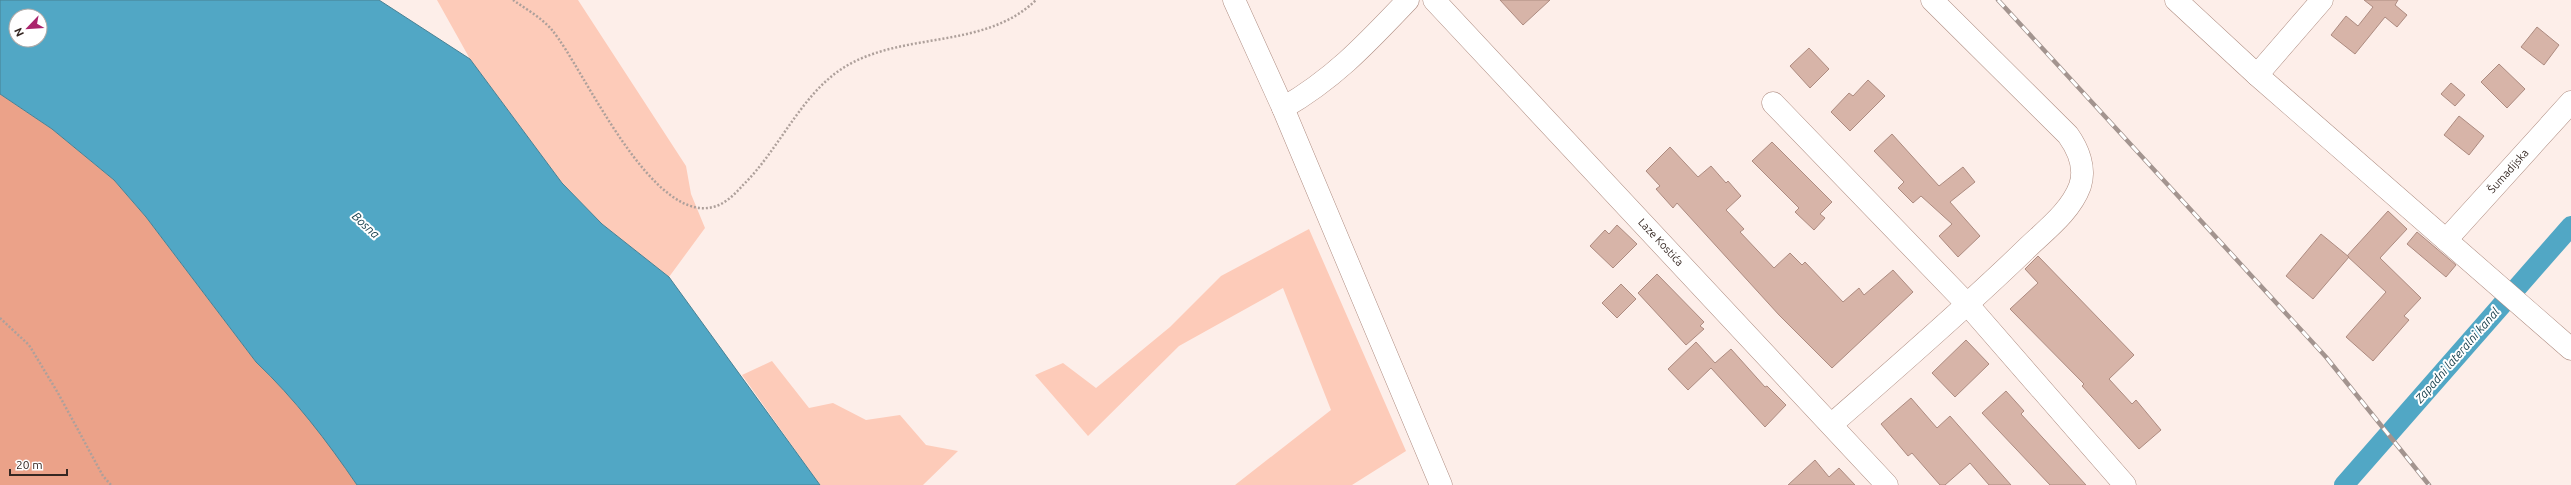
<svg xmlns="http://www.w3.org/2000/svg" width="2571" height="485" font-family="Ubuntu,sans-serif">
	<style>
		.green { fill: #fdcbb9 }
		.forest { fill: #eba289 }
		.water { fill: #51a7c5; stroke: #498194; fill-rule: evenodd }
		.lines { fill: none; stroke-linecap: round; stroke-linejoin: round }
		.canal { stroke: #51a7c5; stroke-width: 20 }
		.building { fill: #d7b4a8; stroke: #ad8b80 }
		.minor-casing { stroke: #af8d82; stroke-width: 23 }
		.tertiary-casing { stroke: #af8d82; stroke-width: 23 }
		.primary-casing { stroke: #af8d82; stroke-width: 23 }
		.path { stroke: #aea09b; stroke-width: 2.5; stroke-dasharray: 2 2; stroke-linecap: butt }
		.minor { stroke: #fff; stroke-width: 22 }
		.tertiary { stroke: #fff; stroke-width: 22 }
		.primary { stroke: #fff; stroke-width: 22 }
		.rail-casing { stroke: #a3948f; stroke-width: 4.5 }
		.rail { stroke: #fff; stroke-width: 3; stroke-dasharray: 9; stroke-linecap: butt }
		.labels { text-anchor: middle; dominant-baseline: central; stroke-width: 4; stroke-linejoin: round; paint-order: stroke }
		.street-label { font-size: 11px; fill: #352722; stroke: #fff }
		.water-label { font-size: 12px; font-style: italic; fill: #19404d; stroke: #fff }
	</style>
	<rect width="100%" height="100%" fill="#fdeee9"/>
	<g class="green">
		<polygon points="437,0 578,0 686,166 691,194 705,228 669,277 602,224 562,183 470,59"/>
		<polygon points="1309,229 1406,451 1352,485 1235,485 1331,410 1283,288 1179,346 1088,436 1035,375 1063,363 1096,388 1170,327 1221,276"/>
		<polygon points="772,361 809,408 833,403 866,420 900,415 926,445 958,451 923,485 820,485 742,375"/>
	</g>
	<path class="forest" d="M 0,94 L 52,129 L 114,180 L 146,217 L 256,362 C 295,399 328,441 357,485 L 0,485 Z"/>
	<path class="water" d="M 0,0 L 379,0 L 470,59 L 562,183 L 602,224 L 669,277 L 820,485 L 357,485 C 327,441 295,399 256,362 L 146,217 L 114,180 L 52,129 L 0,94 ZM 16,16 L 40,16 L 40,40 L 16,40 Z"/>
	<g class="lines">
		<polyline class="canal" points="2344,485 2571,226"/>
	</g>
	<g class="building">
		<polygon points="1500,0 1550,0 1523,25"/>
		<polygon points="2364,0 2398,0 2395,5 2407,15 2397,27 2385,17 2355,54 2331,35 2346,16 2358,26 2373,7"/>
		<polygon points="2537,27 2559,45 2544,65 2521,47"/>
		<polygon points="1809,48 1829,69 1810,88 1790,66"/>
		<polygon points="2499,64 2525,89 2507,108 2481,82"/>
		<polygon points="1868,80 1885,96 1850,131 1831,112 1849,93 1853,96"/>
		<polygon points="2451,83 2465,95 2455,106 2441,94"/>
		<polygon points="2459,116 2484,136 2469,155 2444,135"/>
		<polygon points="1892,134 1939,186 1963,167 1975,182 1950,202 1980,236 1958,257 1939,236 1952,224 1921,196 1913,203 1898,188 1904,182 1874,151"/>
		<polygon points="1772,142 1832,202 1820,214 1825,218 1814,230 1795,212 1799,208 1752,161"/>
		<polygon points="1670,147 1698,177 1711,166 1726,183 1728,181 1741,196 1726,210 1744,229 1740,232 1774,268 1790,253 1802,265 1805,262 1843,302 1859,288 1864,295 1893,270 1913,292 1832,368 1779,315 1677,203 1673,208 1656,189 1660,186 1646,171"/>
		<polygon points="2388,211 2407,229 2380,258 2421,298 2404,316 2409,320 2373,361 2346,337 2386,292 2347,256"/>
		<polygon points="1617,225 1637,244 1613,268 1590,246 1605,230 1609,234"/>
		<polygon points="2417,232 2456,265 2446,277 2407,244"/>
		<polygon points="2321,234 2349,257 2313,299 2286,276"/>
		<polygon points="2038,256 2134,355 2109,379 2132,404 2136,400 2161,430 2139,449 2082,386 2084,384 2010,309 2038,283 2025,269"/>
		<polygon points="1657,274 1704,322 1700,326 1704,329 1686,345 1638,293"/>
		<polygon points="1621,284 1636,299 1617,318 1602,303"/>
		<polygon points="1966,340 1989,364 1955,397 1932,373"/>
		<polygon points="1696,342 1715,363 1731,349 1765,387 1767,386 1786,405 1765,427 1711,368 1688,390 1668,369"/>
		<polygon points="2006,391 2024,411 2021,414 2086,485 2050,485 1982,413"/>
		<polygon points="1911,398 1937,428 1950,416 2011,485 1989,485 1970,463 1945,485 1940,485 1912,453 1908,456 1881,424"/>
		<polygon points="1815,460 1829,477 1839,468 1855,485 1788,485"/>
	</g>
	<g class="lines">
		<g class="minor-casing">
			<g id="minor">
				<polyline points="1434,0 1887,485"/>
				<polyline points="2257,75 2322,0"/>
				<polyline points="1773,103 1968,305 2125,485"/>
				<polyline points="2446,240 2571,102"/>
				<path d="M 1832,424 C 1897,367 1961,312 2023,252 C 2043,232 2070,213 2080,186 C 2086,168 2078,149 2068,135 L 1932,0"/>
			</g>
		</g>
		<g class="tertiary-casing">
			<g id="tertiary">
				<polyline points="2176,0 2257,75 2571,349"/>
				<path d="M 1283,108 C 1335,78 1367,43 1408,0"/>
			</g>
		</g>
		<g class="primary-casing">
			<polyline id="primary" points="1234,0 1283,108 1441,485"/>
		</g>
		<g class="path">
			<path d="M 513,0 C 526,9 542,18 552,30 C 584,68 654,233 719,205 C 728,201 737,192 743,185 C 778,151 800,97 840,70 C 899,30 984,51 1036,0"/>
			<polyline points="0,318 29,345 58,393 103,476 111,485"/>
		</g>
		<use href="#minor" class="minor"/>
		<use href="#tertiary" class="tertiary"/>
		<use href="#primary" class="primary"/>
		<g class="rail-casing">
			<polyline id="rail" points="1998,0 2326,357 2429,485"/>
		</g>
		<use href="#rail" class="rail"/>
	</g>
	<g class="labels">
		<g class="street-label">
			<text transform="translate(2508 171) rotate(-48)">Šumadijska</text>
			<text transform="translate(1661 242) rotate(47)">Laze Kostića</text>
		</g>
		<g class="water-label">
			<text transform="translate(366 225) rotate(43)">Bosna</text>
			<text transform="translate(2457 355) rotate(-49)">Zapadni lateralni kanal</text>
		</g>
	</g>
	<g transform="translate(28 28) rotate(245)"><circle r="19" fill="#ffffff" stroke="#aea9a7"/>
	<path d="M0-3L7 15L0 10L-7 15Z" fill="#aa246c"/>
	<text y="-6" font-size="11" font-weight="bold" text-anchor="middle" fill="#352722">N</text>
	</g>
	<path d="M10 469v6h57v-6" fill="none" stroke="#352722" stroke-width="2"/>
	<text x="16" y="469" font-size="12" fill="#352722" stroke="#ffffff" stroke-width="3" paint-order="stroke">20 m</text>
</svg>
